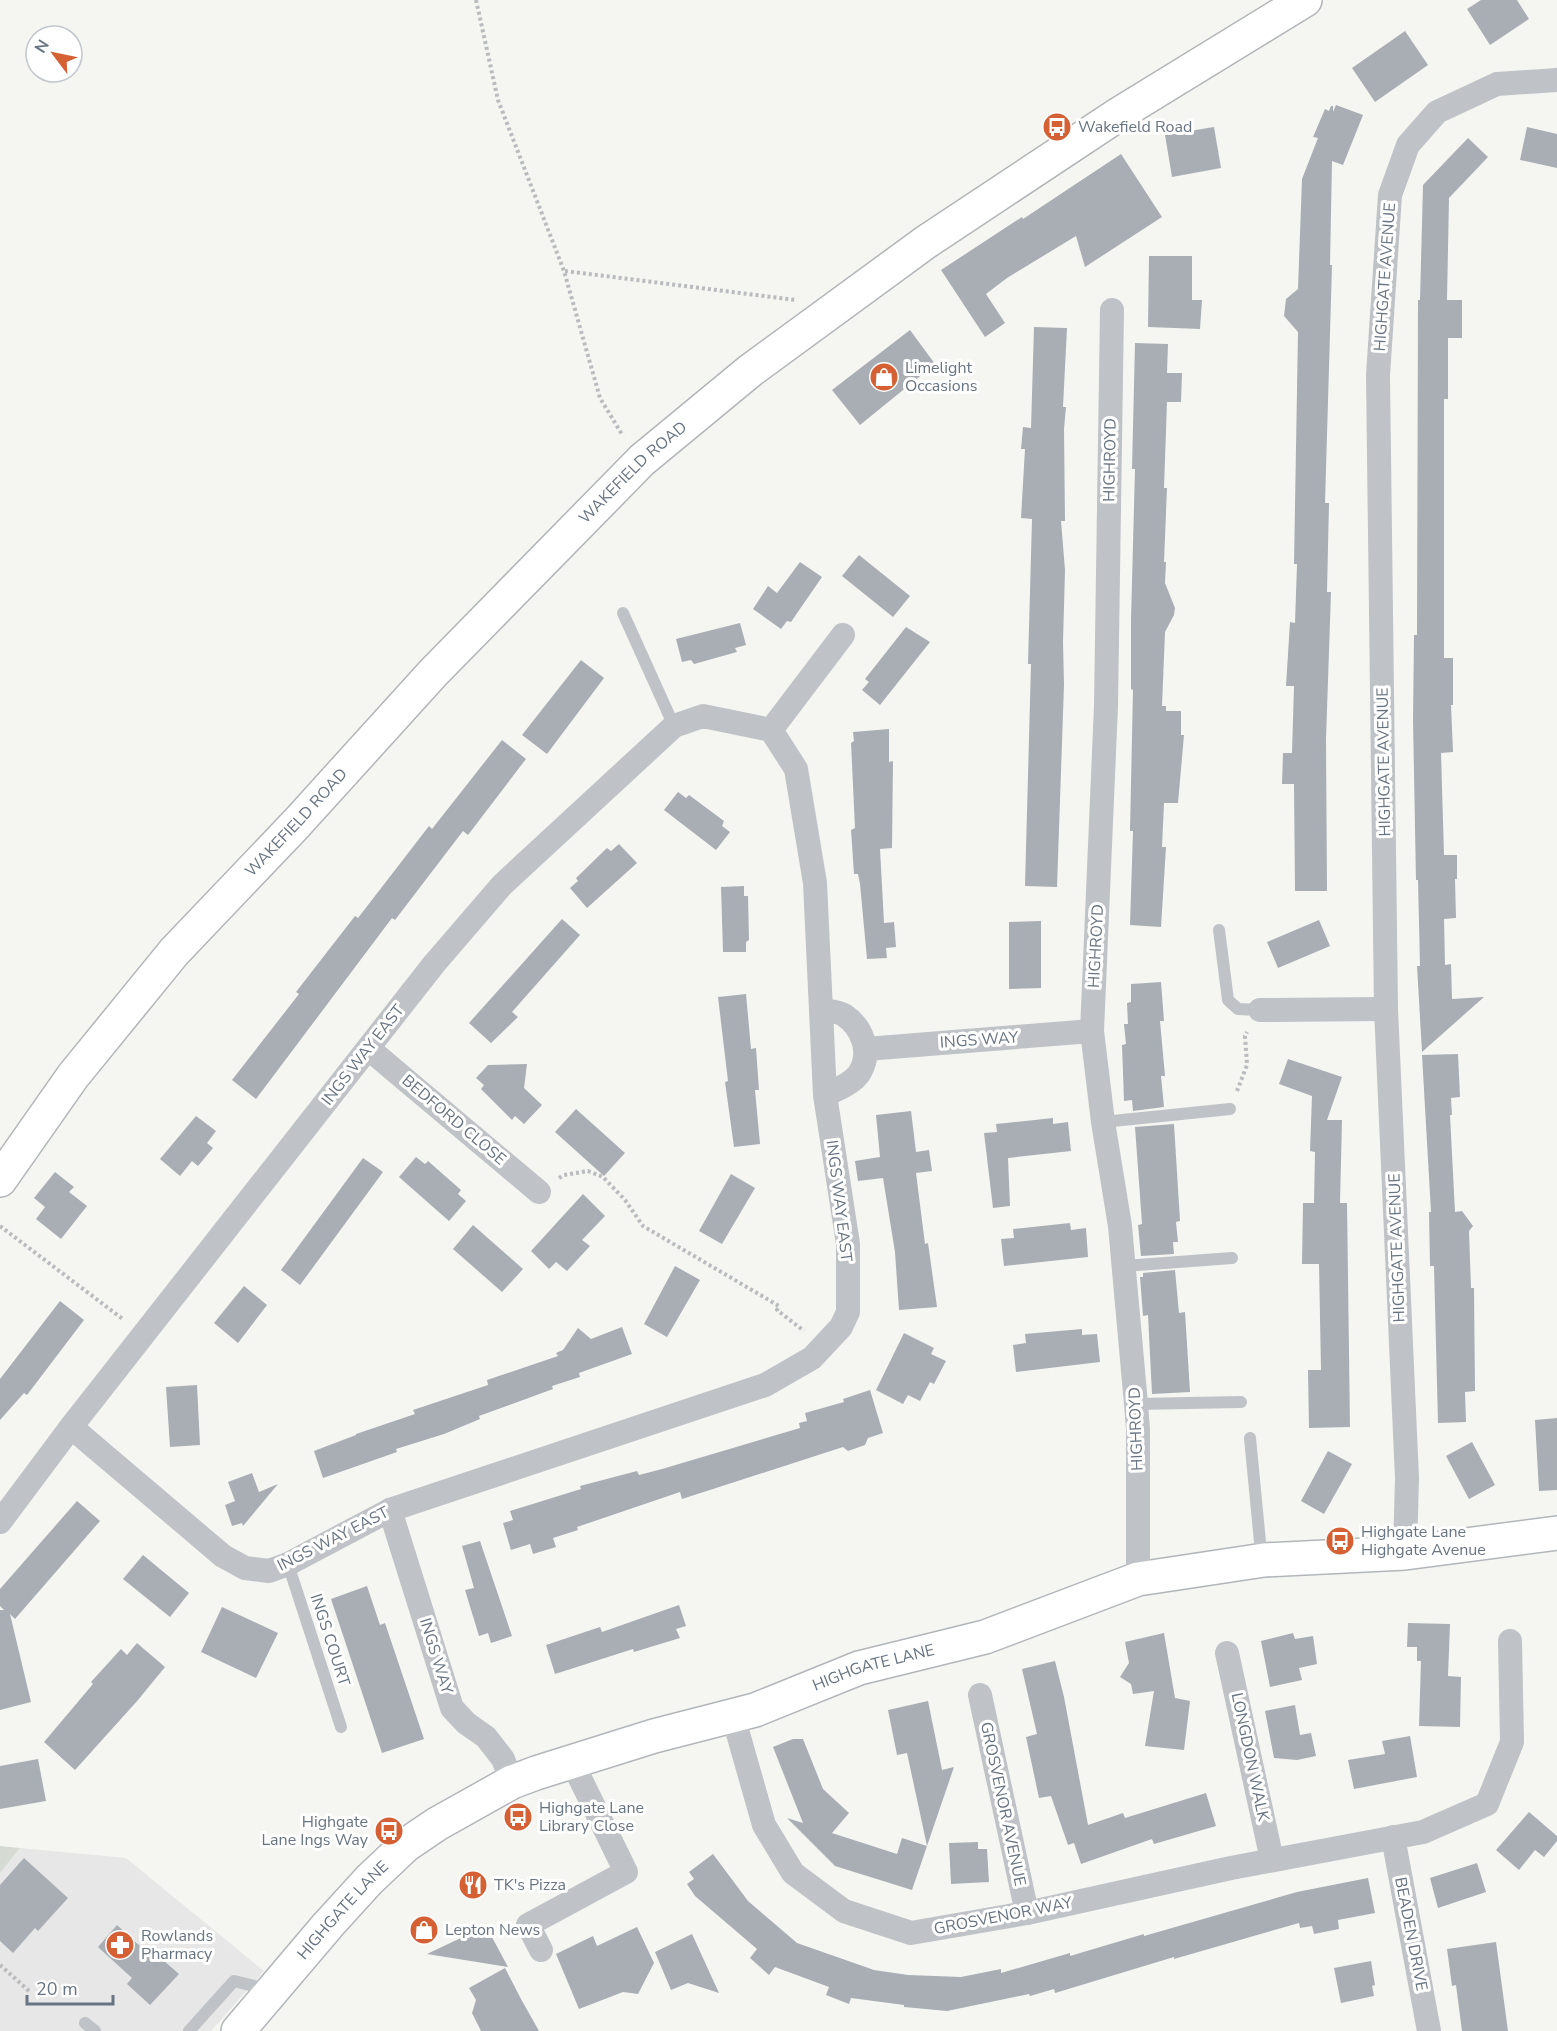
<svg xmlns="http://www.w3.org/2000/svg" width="1557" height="2031" font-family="'Nunito Sans',sans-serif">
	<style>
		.built { fill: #e6e7e6 }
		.green { fill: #d5dad2 }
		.building { fill: #a8aeb4 }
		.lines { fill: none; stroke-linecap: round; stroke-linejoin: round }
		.secondary-casing { stroke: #b2b6ba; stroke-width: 36 }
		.highway-casing { stroke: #b2b5b8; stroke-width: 36 }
		.path { stroke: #b9bbbe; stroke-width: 4; stroke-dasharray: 3 3; stroke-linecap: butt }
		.lane { stroke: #bfc2c6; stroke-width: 12 }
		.street { stroke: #bfc2c6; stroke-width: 24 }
		.secondary { stroke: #fff; stroke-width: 33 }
		.highway { stroke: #fff; stroke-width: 33 }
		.labels { text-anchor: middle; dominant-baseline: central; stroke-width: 6; stroke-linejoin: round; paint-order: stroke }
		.poi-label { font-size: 16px; fill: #677481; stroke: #fff; text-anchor: start }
		.street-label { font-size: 16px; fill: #677481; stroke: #fff }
	</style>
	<rect width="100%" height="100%" fill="#f5f6f2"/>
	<polygon class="built" points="20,1848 126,1858 264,1971 211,2031 0,2031 0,1873"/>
	<polygon class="green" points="0,1846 20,1848 0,1873"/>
	<g class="building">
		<polygon points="1481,0 1517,0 1529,19 1490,45 1467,9"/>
		<polygon points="1405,31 1428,65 1375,102 1352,68"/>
		<polygon points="1336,105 1363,115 1343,165 1332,161 1330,265 1332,265 1325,503 1329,503 1327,592 1331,592 1326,739 1327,891 1295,891 1294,784 1282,784 1283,753 1292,753 1294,686 1286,686 1290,622 1295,623 1297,564 1294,564 1298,332 1284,316 1286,299 1298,289 1302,179 1318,138 1313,137 1325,109 1329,111 1331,106 1333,106 1333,112"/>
		<polygon points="1214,127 1221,168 1172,177 1165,135"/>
		<polygon points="1527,127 1557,134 1557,168 1520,160"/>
		<polygon points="1468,138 1488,157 1449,198 1447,300 1462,300 1462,338 1448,338 1448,399 1444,399 1444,658 1453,658 1453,705 1451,705 1453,752 1441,753 1444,855 1457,855 1457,879 1455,879 1456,918 1444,919 1445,965 1451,964 1452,999 1484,997 1422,1052 1417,966 1420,966 1418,880 1416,880 1413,720 1414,635 1417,635 1418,300 1420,300 1423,185"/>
		<polygon points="1121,154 1162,217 1085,267 1076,236 1007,278 986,294 1005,323 985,337 941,270 1022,217 1023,219"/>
		<polygon points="1149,256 1192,256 1192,300 1202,300 1200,329 1148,327"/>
		<polygon points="1034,327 1067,328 1063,407 1066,407 1064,429 1065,521 1061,521 1065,570 1063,642 1064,685 1057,887 1025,886 1031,664 1028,664 1032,519 1021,518 1025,449 1021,449 1023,427 1031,428"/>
		<polygon points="910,330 935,364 860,425 832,390"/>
		<polygon points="1135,343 1168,344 1167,373 1182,373 1181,402 1167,402 1164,488 1167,488 1164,562 1166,562 1165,583 1175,608 1174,615 1165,632 1162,706 1166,706 1166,711 1181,711 1181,735 1184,735 1178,803 1164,803 1162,847 1166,847 1161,927 1130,925 1133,831 1130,831 1133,690 1131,689 1131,619 1135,469 1132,469"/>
		<polygon points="859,555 910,596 893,617 842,576"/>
		<polygon points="800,562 822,577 791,622 787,621 781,629 753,609 768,586 777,593"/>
		<polygon points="740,623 746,645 735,648 737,652 694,664 691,660 682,662 676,639"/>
		<polygon points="906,627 930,642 880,705 862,690 869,682 865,679"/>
		<polygon points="581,660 604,678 547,754 522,735"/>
		<polygon points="889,729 889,762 893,761 892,848 880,849 884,923 894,922 896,947 886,948 887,958 867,959 860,884 858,874 854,874 851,830 855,828 851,743 854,741 853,732"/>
		<polygon points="502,740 526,759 468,835 463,831 395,920 392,918 256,1099 232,1080 299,994 296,992 355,916 358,918 429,826 432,829"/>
		<polygon points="678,792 686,798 689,795 724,821 722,826 730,832 716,850 664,810"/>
		<polygon points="619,844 637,863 587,908 570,888 578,881 576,878 607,848 611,851"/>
		<polygon points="744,886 744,896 748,896 749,940 746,942 746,952 723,952 721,887"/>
		<polygon points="562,919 580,935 512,1012 518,1017 491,1043 469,1023"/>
		<polygon points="1319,920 1330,946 1278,968 1267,942"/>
		<polygon points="1041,921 1041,988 1009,989 1009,922"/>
		<polygon points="1161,982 1164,1021 1160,1021 1165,1076 1161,1076 1164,1107 1133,1111 1132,1100 1124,1101 1122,1045 1126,1044 1124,1024 1128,1024 1127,1003 1131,1002 1131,984"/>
		<polygon points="746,994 751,1049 756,1048 759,1090 755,1090 760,1144 734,1147 725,1082 728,1081 718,997"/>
		<polygon points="1458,1054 1460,1097 1451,1098 1452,1115 1450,1115 1455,1212 1462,1211 1473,1226 1469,1231 1471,1288 1474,1288 1475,1391 1465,1392 1466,1422 1438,1423 1434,1266 1430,1266 1429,1212 1431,1212 1422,1055"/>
		<polygon points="1288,1059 1342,1077 1327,1120 1342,1120 1340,1203 1347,1203 1350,1427 1309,1428 1308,1370 1321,1370 1319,1264 1302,1264 1303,1203 1314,1203 1315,1152 1310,1151 1312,1096 1279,1084"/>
		<polygon points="527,1064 524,1088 542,1105 524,1124 515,1116 512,1120 481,1089 484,1085 476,1078 488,1065"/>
		<polygon points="576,1109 625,1153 604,1176 555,1132"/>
		<polygon points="911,1111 916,1152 929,1150 932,1171 916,1173 925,1244 928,1243 937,1307 899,1310 895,1252 883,1178 858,1181 855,1161 880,1157 876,1115"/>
		<polygon points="196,1116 216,1131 207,1143 213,1148 198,1166 192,1161 180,1176 160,1159"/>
		<polygon points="1053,1118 1053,1124 1068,1122 1071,1151 1008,1158 1010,1206 993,1208 984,1133 997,1132 996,1124"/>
		<polygon points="1174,1124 1180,1221 1176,1222 1178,1242 1173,1242 1174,1254 1141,1256 1138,1225 1142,1224 1135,1127"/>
		<polygon points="416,1157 425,1164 428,1161 461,1190 458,1194 466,1201 449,1221 399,1177"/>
		<polygon points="363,1158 383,1172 300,1285 281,1270"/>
		<polygon points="55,1172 74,1187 69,1192 87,1206 61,1239 36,1219 45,1207 34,1198"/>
		<polygon points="731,1174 755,1188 722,1244 699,1231"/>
		<polygon points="583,1194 605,1216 582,1240 590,1246 567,1271 556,1262 549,1269 531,1251"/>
		<polygon points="1070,1223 1071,1230 1086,1228 1088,1257 1004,1266 1001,1239 1014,1238 1013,1229"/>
		<polygon points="473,1225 523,1269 502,1292 453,1249"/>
		<polygon points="675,1266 700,1280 667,1337 644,1324"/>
		<polygon points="1175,1270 1179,1313 1185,1312 1190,1392 1152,1394 1148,1315 1143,1316 1140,1277 1143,1277 1143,1273"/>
		<polygon points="244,1286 267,1305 238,1343 214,1323"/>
		<polygon points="60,1301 84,1320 27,1395 24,1393 0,1420 0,1379"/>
		<polygon points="622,1327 632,1354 579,1373 580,1377 552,1386 553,1389 479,1416 480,1419 444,1434 396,1449 397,1452 323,1478 314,1451 356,1435 356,1434 415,1414 413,1410 488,1385 487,1380 558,1356 556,1353 563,1350 578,1328 591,1339"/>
		<polygon points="1082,1329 1082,1335 1097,1334 1100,1362 1016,1372 1013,1345 1026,1343 1025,1334"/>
		<polygon points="904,1333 934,1348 931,1354 946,1361 934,1384 930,1382 920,1401 908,1395 903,1404 876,1390"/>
		<polygon points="197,1385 200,1445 170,1447 166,1387"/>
		<polygon points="870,1390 883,1433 868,1438 865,1445 848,1451 843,1447 682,1499 680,1492 577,1527 578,1530 553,1538 556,1547 533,1554 530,1544 511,1550 503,1523 513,1520 510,1511 581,1489 580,1486 637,1471 639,1475 662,1469 800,1428 799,1423 807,1421 805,1413 844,1402 843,1399"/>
		<polygon points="1557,1418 1557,1490 1539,1491 1535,1420"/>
		<polygon points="1472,1442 1495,1485 1469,1499 1446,1456"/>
		<polygon points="1328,1451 1352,1464 1324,1514 1301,1501"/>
		<polygon points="252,1473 259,1492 278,1484 243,1526 242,1523 232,1526 225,1505 235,1501 228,1482"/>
		<polygon points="77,1501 100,1521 15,1619 10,1614 31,1702 0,1710 0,1610 4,1610 0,1606 0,1589"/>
		<polygon points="480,1541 512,1636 491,1643 488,1633 479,1636 465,1590 474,1588 462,1546"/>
		<polygon points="143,1555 189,1593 170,1617 123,1579"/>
		<polygon points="367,1586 380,1625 385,1623 424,1739 382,1753 331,1599"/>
		<polygon points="679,1605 686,1626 676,1629 680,1638 634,1652 633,1649 555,1674 546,1645 600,1627 602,1632"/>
		<polygon points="222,1607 278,1633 256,1678 201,1652"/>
		<polygon points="1408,1623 1450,1624 1448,1676 1461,1677 1460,1727 1419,1726 1421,1661 1417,1661 1417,1647 1407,1647"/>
		<polygon points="1164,1633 1175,1698 1190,1701 1184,1750 1145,1746 1154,1691 1133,1694 1131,1684 1120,1677 1129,1663 1125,1642"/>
		<polygon points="1293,1633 1295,1639 1313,1636 1317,1664 1299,1668 1302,1680 1270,1687 1261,1641"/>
		<polygon points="137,1643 165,1667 138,1700 75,1770 44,1742 93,1684 91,1682 121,1649 127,1655"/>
		<polygon points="1055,1661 1064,1697 1088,1825 1123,1813 1125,1818 1206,1793 1216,1826 1154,1844 1152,1839 1081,1864 1074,1843 1068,1845 1051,1796 1039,1798 1026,1737 1037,1734 1022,1669"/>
		<polygon points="928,1701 942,1770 954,1767 927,1846 907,1753 897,1755 888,1710"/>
		<polygon points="1295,1705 1300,1735 1311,1733 1316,1756 1297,1760 1274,1758 1265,1711"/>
		<polygon points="1410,1736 1417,1777 1354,1789 1348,1760 1385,1754 1382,1741"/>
		<polygon points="793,1739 803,1739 823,1789 849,1813 832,1833 897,1854 902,1838 927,1846 912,1890 835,1866 787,1818 803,1823 773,1747"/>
		<polygon points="38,1759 46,1801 0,1809 0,1766"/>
		<polygon points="1529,1812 1557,1836 1557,1841 1544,1857 1535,1850 1519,1870 1496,1850"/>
		<polygon points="978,1842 978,1849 987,1849 989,1882 951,1884 949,1843"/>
		<polygon points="713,1854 748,1901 797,1943 874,1970 908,1975 961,1977 1001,1969 1001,1973 1070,1953 1070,1956 1144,1934 1144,1936 1297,1892 1368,1878 1375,1913 1338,1920 1339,1929 1314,1934 1312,1926 1300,1928 1299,1923 1174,1959 1174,1957 1055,1993 1054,1989 1030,1996 1029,1994 947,2011 904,2007 904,2005 851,1998 849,2004 826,1995 829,1987 775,1967 769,1975 750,1958 757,1949 695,1896 687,1884 694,1879 689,1872"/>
		<polygon points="24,1858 68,1898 38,1931 35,1928 13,1953 0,1941 0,1885"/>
		<polygon points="1477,1863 1486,1892 1438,1908 1430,1878"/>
		<polygon points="117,1925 153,1958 156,1954 179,1974 150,2005 127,1984 132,1978 98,1947"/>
		<polygon points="486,1926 508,1967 427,1954"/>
		<polygon points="637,1927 654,1963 638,1994 623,1992 579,2009 556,1954 593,1936 597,1946"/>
		<polygon points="692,1934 719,1993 688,1983 671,1990 655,1952"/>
		<polygon points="1496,1942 1508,2031 1462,2031 1456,1985 1452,1986 1447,1949"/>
		<polygon points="1371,1961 1375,1985 1372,1986 1374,1996 1341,2003 1334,1968"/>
		<polygon points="505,1968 521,1999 539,2031 481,2031 472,2013 476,2000 469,1988"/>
	</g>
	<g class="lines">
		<g class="secondary-casing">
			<g id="secondary">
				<path id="s1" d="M 238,2031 L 328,1925 L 369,1880 L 406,1845 L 437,1824 L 512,1782 L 536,1773 L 654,1736 L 755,1710 L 859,1668 L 985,1637 L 1138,1579 L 1264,1560 L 1405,1553 L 1557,1533"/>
			</g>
		</g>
		<g class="highway-casing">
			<g id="highway">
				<path id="s2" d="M 0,1180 L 73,1076 L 174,952 L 297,823 L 433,673 L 642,460 L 751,370 L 926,242 L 1119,114 L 1305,0"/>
			</g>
		</g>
		<g class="path">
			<polyline points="476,0 498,100 564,271 600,398 623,436"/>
			<polyline points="565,271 796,300"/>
			<polyline points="1237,1091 1247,1065 1245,1036 1247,1032"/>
			<polyline points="559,1178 564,1175 588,1171 603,1177 625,1200 643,1226 779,1306 777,1310 804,1331"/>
			<polyline points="0,1226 124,1320"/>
			<polyline points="0,1965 29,1991"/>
		</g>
		<g class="lane">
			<polyline points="623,613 674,726"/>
			<polyline points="1219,930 1228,1000 1238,1009 1260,1010"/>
			<polyline points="1103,1122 1230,1109"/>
			<polyline points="1124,1266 1232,1258"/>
			<polyline points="1136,1404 1241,1402"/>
			<polyline points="1250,1438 1260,1542 1264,1559"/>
			<polyline points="288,1564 341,1727"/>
			<polyline points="85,2023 95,2031"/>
			<polyline points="189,2031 234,1981 270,1990"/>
		</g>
		<g class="street">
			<polyline points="1112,310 1106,706 1092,1031 1103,1122 1120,1226 1136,1404 1138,1429 1138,1579"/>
			<polyline points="771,730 843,635"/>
			<path d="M 821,1010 C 828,1011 838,1011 844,1015 C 862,1027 872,1052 860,1072 C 854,1083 836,1090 825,1095"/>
			<polyline points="1260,1010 1386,1009"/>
			<polyline points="369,1049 539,1192"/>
			<polyline points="866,1049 1092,1031"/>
			<polyline points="390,1510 452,1708 466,1723 486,1737 503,1759 512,1782"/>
			<polyline points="0,1522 71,1427 434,964 502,885 674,726 703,716 771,730 796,769 815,883 825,1095 848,1244 848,1312 841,1327 812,1358 765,1385 390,1510 288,1564 269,1571 245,1568 223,1556 71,1427"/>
			<polyline points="1405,1553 1407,1478 1386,1009 1378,375 1390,195 1408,145 1437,112 1497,84 1557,80"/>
			<polyline points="1227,1653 1272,1860"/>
			<polyline points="980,1695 1027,1913"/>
			<polyline points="733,1716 764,1825 793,1873 844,1911 911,1933 1027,1913 1231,1868 1423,1832 1487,1804 1512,1742 1510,1641"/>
			<polyline points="1393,1837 1429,2031"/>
			<polyline points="541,1950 528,1925 626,1872 572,1762"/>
		</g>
		<use href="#secondary" class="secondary"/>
		<use href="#highway" class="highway"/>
	</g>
	<defs>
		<g id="bus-disc" transform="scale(1.5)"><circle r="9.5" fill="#d46034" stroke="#fff"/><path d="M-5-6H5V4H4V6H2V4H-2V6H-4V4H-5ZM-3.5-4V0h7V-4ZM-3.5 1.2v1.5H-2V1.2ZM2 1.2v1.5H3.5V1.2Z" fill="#fff"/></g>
		<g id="shop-disc" transform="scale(1.5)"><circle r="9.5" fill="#d46034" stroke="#fff"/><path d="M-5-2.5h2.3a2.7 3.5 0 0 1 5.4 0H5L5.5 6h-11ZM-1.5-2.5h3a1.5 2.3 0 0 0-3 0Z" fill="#fff"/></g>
		<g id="restaurant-disc" transform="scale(1.5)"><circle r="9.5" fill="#d46034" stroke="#fff"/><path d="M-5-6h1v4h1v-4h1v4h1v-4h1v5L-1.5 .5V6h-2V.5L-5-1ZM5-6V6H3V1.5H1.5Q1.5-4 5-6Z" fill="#fff"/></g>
		<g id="pharmacy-disc" transform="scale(1.5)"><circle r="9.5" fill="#d46034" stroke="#fff"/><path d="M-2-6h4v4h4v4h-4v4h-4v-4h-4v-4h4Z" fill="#fff"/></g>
	</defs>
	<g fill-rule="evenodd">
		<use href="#bus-disc" x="1057" y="127"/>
		<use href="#shop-disc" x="884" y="377"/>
		<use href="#bus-disc" x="1340" y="1541"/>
		<use href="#bus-disc" x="518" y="1817"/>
		<use href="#bus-disc" x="389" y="1831"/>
		<use href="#restaurant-disc" x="473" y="1885"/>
		<use href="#shop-disc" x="424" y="1930"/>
		<use href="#pharmacy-disc" x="120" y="1945"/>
	</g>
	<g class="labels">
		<g class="poi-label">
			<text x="1078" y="127">Wakefield Road</text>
			<text x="905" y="368">Limelight<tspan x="905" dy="18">Occasions</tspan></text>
			<text x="1361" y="1532">Highgate Lane<tspan x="1361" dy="18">Highgate Avenue</tspan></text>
			<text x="539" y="1808">Highgate Lane<tspan x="539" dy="18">Library Close</tspan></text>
			<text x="368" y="1822" text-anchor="end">Highgate<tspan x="368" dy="18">Lane Ings Way</tspan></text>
			<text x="494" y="1885">TK's Pizza</text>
			<text x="445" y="1930">Lepton News</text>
			<text x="141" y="1936">Rowlands<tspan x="141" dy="18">Pharmacy</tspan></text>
		</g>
		<g class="street-label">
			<text transform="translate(1385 277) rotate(-86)">HIGHGATE AVENUE</text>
			<text transform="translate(1110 460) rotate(-89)">HIGHROYD</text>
			<text stroke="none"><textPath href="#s2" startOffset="951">WAKEFIELD ROAD</textPath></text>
			<text transform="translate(1384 762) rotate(-91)">HIGHGATE AVENUE</text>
			<text stroke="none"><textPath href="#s2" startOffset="465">WAKEFIELD ROAD</textPath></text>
			<text transform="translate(1096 946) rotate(-87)">HIGHROYD</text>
			<text transform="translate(979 1040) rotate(-4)">INGS WAY</text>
			<text transform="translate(363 1055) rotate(-52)">INGS WAY EAST</text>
			<text transform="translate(454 1120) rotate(40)">BEDFORD CLOSE</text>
			<text transform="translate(839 1201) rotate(83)">INGS WAY EAST</text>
			<text transform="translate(1397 1248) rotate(-92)">HIGHGATE AVENUE</text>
			<text transform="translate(1136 1429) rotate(-92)">HIGHROYD</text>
			<text transform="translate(333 1539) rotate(-27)">INGS WAY EAST</text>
			<text transform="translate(330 1640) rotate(72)">INGS COURT</text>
			<text transform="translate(436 1656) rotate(73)">INGS WAY</text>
			<text stroke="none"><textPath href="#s1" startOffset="754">HIGHGATE LANE</textPath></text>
			<text transform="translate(1250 1757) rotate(78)">LONGDON WALK</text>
			<text transform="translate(1003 1804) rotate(78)">GROSVENOR AVENUE</text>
			<text stroke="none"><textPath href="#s1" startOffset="160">HIGHGATE LANE</textPath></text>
			<text transform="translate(1003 1916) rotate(-11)">GROSVENOR WAY</text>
			<text transform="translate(1411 1934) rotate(79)">BEADEN DRIVE</text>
		</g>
	</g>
	<g transform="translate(54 54) rotate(302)"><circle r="28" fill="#ffffff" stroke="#c2c7cd" stroke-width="1.5"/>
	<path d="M0-4.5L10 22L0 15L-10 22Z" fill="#d46034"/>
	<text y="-9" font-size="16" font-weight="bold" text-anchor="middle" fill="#677481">N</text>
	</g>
	<path d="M27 1995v9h86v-9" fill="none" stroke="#677481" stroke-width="3"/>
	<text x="36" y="1995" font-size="18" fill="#677481" stroke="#ffffff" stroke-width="4.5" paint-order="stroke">20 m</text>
</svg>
